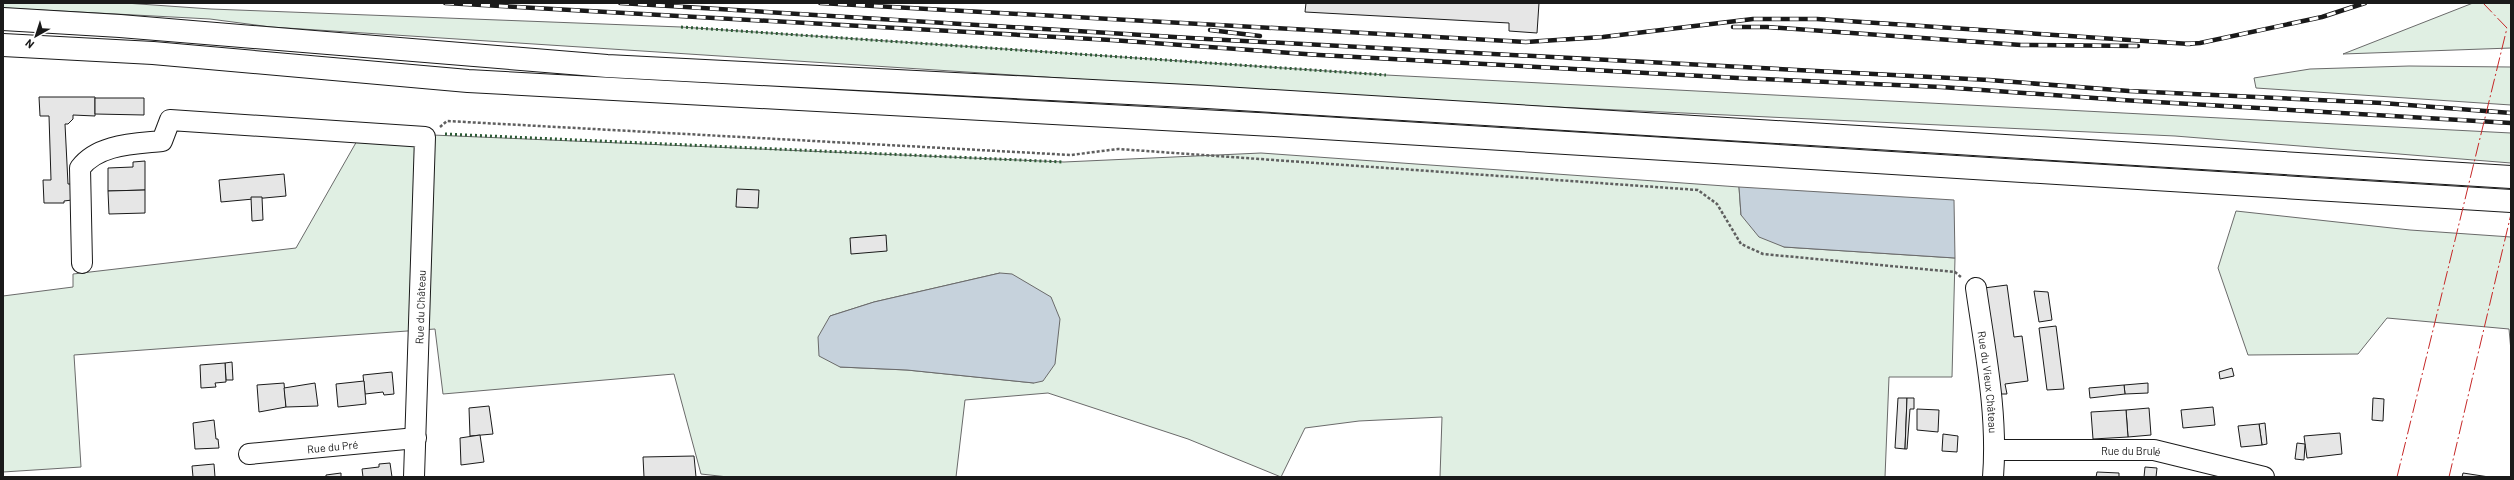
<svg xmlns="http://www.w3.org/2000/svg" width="2514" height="480" font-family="Barlow,sans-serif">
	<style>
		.green { fill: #e0efe3; stroke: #6a6a6a; fill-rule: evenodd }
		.water { fill: #c6d2dc; stroke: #6a6a6a }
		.building { fill: #e6e6e6; stroke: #1a1a1a }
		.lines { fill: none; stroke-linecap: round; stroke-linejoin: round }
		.minor-casing { stroke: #1a1a1a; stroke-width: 22 }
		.highway-casing { stroke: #1a1a1a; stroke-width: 24 }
		.path { stroke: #5f5f5f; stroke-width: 2.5; stroke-dasharray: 3 2; stroke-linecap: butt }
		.minor { stroke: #fff; stroke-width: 20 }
		.highway { stroke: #fff; stroke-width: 22 }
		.rail-casing { stroke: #1a1a1a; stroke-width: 4.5 }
		.rail { stroke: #fff; stroke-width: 3; stroke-dasharray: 9; stroke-linecap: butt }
		.hedge { stroke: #2b5a34; stroke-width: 3; stroke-dasharray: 2 3; stroke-linecap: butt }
		.power { stroke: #c62828; stroke-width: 1; stroke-dasharray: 14 3 2 3; stroke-linecap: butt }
		.labels { text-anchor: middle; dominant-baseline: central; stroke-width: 3; stroke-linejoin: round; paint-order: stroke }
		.street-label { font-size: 11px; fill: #1a1a1a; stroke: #fff }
	</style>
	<rect width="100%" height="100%" fill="#fff"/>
	<g class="green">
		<polygon points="3,3 125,3 211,9 681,27 1386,75 2511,133 2511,163 2175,136 1384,99 271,27 210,19 3,8"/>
		<polygon points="2473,3 2511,3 2511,48 2343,54"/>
		<polygon points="2409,66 2511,67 2511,105 2256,88 2254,78 2310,69"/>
		<path d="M 362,132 L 1064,162 L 1261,153 L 1739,187 L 1741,215 L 1784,247 L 1955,258 L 1952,377 L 1889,377 L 1885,477 L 1440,477 L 1442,417 L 1359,421 L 1305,428 L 1281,477 L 1188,439 L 1048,393 L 965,400 L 956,477 L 728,477 L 701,474 L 674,374 L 443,394 L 435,329 L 74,355 L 81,467 L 3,472 L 3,296 L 73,287 L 73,274 L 296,248 ZM 1000,273 L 1034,383 L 907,370 L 840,367 L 830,316 L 874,302 Z"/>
		<polygon points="2236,211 2410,230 2511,237 2511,351 2509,329 2387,318 2358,354 2248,355 2218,268"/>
	</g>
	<g class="water">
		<polygon points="1739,187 1954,200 1955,258 1784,247 1759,237 1741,215"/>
		<polygon points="1000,273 1012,274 1051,297 1060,319 1055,364 1043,381 1034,383 907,370 840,367 819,356 818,337 830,316 874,302"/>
	</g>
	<g class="building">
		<polygon points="1306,3 1539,3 1537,33 1509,31 1509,23 1305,12"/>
		<polygon points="39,97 95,97 95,116 73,115 73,119 68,124 65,124 68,184 72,184 72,200 64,201 64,203 44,203 43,180 51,180 49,116 40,116"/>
		<polygon points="95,98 144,98 144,115 95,114"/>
		<polygon points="145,161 145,190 108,191 108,168 133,167 133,162"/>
		<polygon points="284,174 286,196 221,202 219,180"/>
		<polygon points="737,189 759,190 758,208 736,207"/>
		<polygon points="145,190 145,213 109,214 108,191"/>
		<polygon points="251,197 262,197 263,220 252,221"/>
		<polygon points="886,235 887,251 851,254 850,238"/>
		<polygon points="2007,285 2014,337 2022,336 2028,381 2005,384 2007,394 1999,394 1984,288"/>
		<polygon points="2034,291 2048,292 2052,320 2039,322"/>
		<polygon points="2056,326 2064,389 2047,390 2039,328"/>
		<polygon points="232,362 233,380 226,380 225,363"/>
		<polygon points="225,363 226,382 215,383 216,387 201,388 200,365"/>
		<polygon points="2232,368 2234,376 2220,379 2219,372"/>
		<polygon points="392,372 394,394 384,395 383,392 365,394 363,375"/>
		<polygon points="364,381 366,404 338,407 336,384"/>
		<polygon points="284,383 286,407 259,412 257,385"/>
		<polygon points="315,383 318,406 286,407 284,388"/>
		<polygon points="2148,383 2148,393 2125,394 2124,385"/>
		<polygon points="2124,385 2125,394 2090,398 2089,388"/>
		<polygon points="1898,398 1907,398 1905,449 1895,448"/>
		<polygon points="1907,398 1914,398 1914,409 1910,409 1907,449 1905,449"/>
		<polygon points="2373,398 2384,399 2383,421 2372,420"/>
		<polygon points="489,406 493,434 470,436 469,408"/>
		<polygon points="2213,407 2215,425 2183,428 2181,410"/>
		<polygon points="2149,408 2151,435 2128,437 2126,410"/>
		<polygon points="1917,409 1939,410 1938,432 1917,430"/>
		<polygon points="2126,410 2128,437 2093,439 2091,412"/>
		<polygon points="214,420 216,439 218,439 219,448 195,449 193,423"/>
		<polygon points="2265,423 2267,444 2262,445 2259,424"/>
		<polygon points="2259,424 2262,445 2241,447 2238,426"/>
		<polygon points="2340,433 2342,454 2307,458 2304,436"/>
		<polygon points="1943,434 1958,436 1957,452 1942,451"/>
		<polygon points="480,435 484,462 461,465 460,438"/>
		<polygon points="2297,443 2305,444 2304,460 2295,459"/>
		<polygon points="694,456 696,477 644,477 643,457"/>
		<polygon points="390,463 392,477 363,477 362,469 379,467 379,464"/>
		<polygon points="214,464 215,477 193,477 192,466"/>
		<polygon points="2145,467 2157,468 2156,477 2144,477"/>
		<polygon points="2097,472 2119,473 2119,477 2096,477"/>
		<polygon points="341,473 341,477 326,477 326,475"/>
		<polygon points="2463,473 2489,477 2462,477"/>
	</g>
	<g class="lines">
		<g class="minor-casing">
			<g id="minor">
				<path d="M 82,263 L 80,168 C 98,144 134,144 162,141 L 170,120 L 425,137 L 414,477"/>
				<path id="s1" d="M 1976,288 C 1985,351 1998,414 1993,477"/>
				<path id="s2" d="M 1995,450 L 2154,450 L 2264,477"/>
				<path id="s3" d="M 249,454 L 416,438"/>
			</g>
		</g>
		<g class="highway-casing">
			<g id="highway">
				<polyline points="3,19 120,26 607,66 1207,97 2511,177"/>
				<polyline points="3,45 153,53 468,81 1274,125 2511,201"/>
			</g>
		</g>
		<polyline class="path" points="440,127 447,121 1071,155 1118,149 1698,190 1717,204 1741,244 1763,254 1955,272 1962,278"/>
		<use href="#minor" class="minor"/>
		<use href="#highway" class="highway"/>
		<g class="rail-casing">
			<g id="rail">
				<polyline points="445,3 1111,40 1319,55 1738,78 1941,87 2122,100 2511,123"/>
				<polyline points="620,3 1207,39 1989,80 2129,91 2382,103 2511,113"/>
				<polyline points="820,3 1526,42 1603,37 1753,19 1817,19 2190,44"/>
				<polyline points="1733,27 1767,27 2021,45 2138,46"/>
				<polyline points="1210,30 1260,36"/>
				<polyline points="2186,44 2200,43 2322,17 2365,3"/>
			</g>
		</g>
		<use href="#rail" class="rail"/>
		<g class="hedge">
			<polyline points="681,27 1386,75"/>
			<polyline points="445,134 1064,162"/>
		</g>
		<g class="power">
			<polyline points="2397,477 2507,28 2483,3"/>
			<polyline points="2449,477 2511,214"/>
		</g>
	</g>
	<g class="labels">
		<g class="street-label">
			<text transform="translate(420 307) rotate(-88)">Rue du Château</text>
			<text stroke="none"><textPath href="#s1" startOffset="95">Rue du Vieux Château</textPath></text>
			<text stroke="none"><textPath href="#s3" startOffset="84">Rue du Pré</textPath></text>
			<text stroke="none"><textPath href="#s2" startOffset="136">Rue du Brulé</textPath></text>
		</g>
	</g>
	<rect width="2514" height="480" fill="none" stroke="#1a1a1a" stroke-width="8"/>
	<g transform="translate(36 36) rotate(219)" stroke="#ffffff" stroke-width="3" paint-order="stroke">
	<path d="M0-3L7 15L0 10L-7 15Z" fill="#1a1a1a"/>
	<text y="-6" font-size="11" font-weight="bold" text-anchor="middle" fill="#1a1a1a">N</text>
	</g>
</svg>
